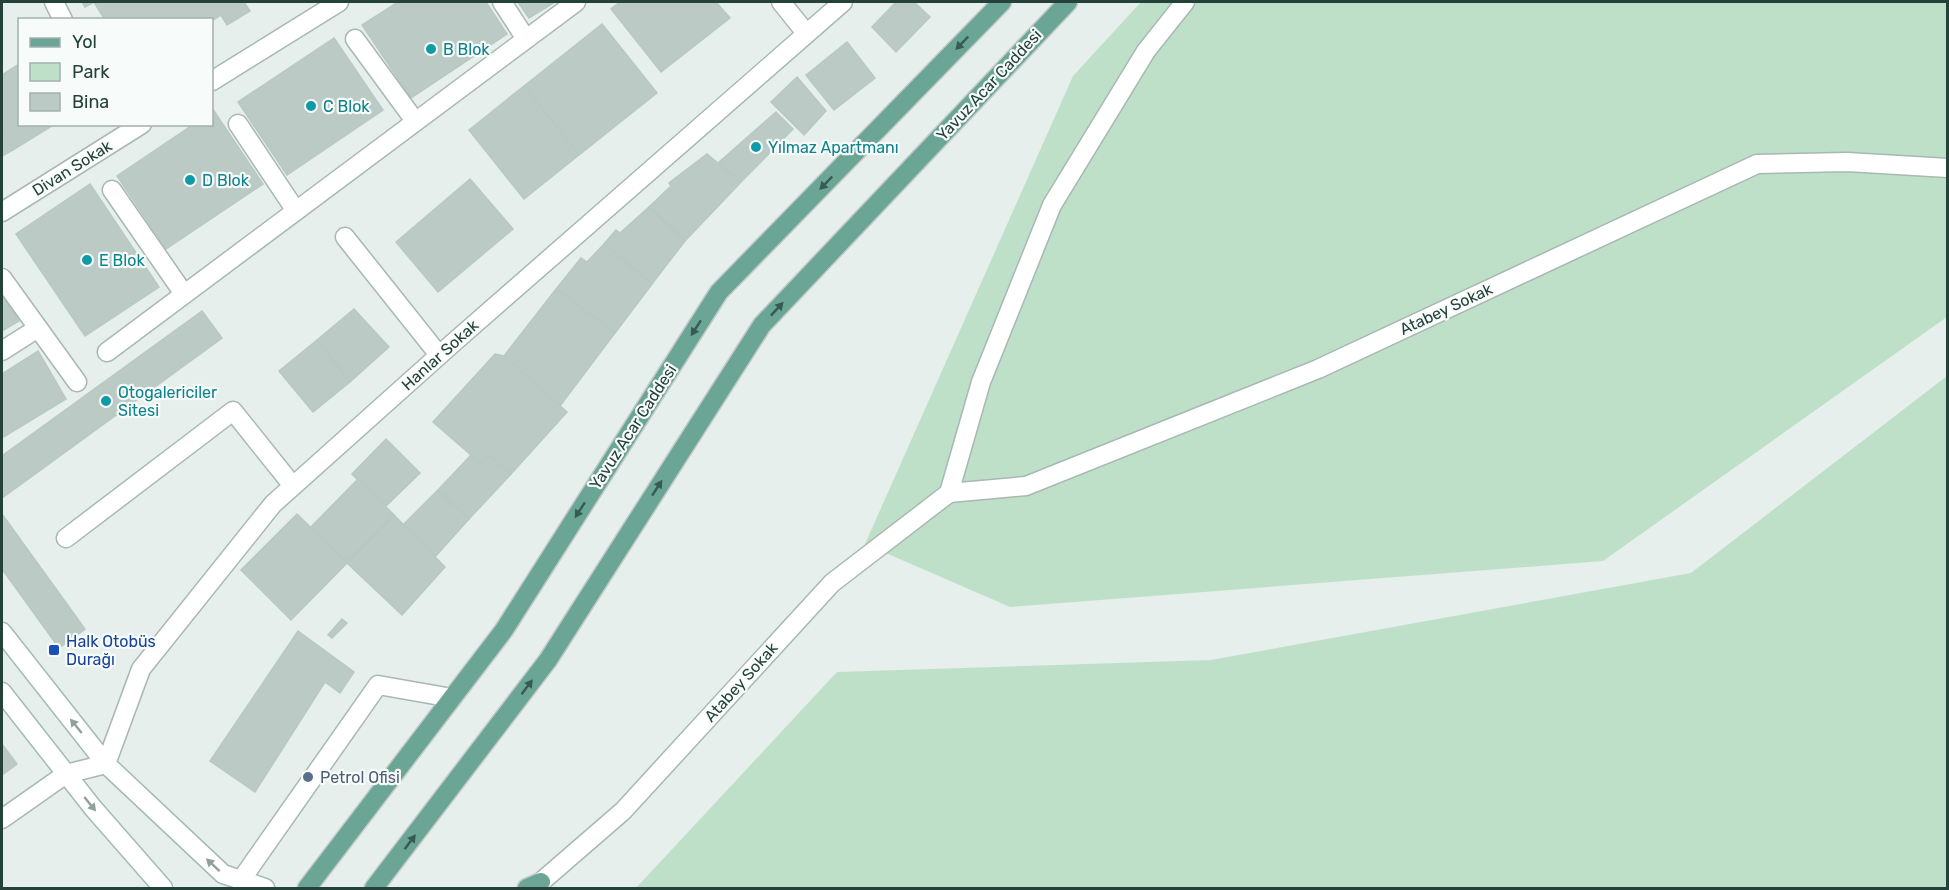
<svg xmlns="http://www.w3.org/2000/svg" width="1949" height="890" font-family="Rubik,sans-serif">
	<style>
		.green { fill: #bfe0c8 }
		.building { fill: #bbcac4; stroke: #b8c9c2; stroke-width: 1.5 }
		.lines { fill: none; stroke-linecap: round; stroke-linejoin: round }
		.service-casing { stroke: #a8b8b2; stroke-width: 21 }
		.minor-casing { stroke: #a8b8b2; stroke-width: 21 }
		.secondary-casing { stroke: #a4bbb3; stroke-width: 21 }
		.primary-casing { stroke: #c2cac8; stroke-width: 21 }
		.service { stroke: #fff; stroke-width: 18 }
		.minor { stroke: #fff; stroke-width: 18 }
		.secondary { stroke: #fff; stroke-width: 18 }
		.primary { stroke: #6aa596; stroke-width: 18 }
		.oneway { fill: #365b51 }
		.oneway2 { fill: #92a09c }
		.culture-dot { fill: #0f9aa8; stroke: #f7fbf9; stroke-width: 2 }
		.transit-dot { fill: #1a4fb4; stroke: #f7fbf9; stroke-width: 2 }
		.service-dot { fill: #5c6f8a; stroke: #f7fbf9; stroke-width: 2 }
		.labels { text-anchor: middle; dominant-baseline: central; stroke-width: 4.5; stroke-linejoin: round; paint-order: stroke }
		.culture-label { font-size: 16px; fill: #0d838f; stroke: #f7fbf9; text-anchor: start }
		.street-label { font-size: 16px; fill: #24423a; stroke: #f7fbf9 }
		.transit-label { font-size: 16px; fill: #164399; stroke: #f7fbf9; text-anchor: start }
		.service-label { font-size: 16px; fill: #4e5e75; stroke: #f7fbf9; text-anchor: start }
	</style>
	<rect width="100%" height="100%" fill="#e6efeb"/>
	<g class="green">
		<polygon points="1141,2 1947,2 1947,317 1603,561 1010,607 865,544 1073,76"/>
		<polygon points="1947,376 1947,888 636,888 837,672 1211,660 1691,573"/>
	</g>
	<g class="building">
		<polygon points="82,2 244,2 250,11 227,25 221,15 212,21 105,20 94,2 85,7"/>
		<polygon points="398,2 486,2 507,34 411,98 362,25"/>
		<polygon points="518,2 555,2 529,18"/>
		<polygon points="620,2 716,2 730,18 661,72 611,9"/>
		<polygon points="896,2 914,2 930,17 896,52 872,27"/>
		<polygon points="602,24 657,93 579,155 524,86"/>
		<polygon points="334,38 383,110 287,175 238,102"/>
		<polygon points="847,42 875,78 834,110 806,75"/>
		<polygon points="19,64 20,124 55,124 13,150 2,130 2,75"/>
		<polygon points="797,77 826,111 804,135 771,102"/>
		<polygon points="524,86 579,155 524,199 469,130"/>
		<polygon points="214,111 263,184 166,249 117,176 194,124 212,124"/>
		<polygon points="776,112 793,129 741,182 718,163"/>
		<polygon points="2,130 13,150 2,156"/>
		<polygon points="707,154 741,182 685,241 649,207 671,186 669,183"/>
		<polygon points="470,179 513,229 438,292 396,242"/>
		<polygon points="90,184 159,287 85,336 16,234"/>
		<polygon points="649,207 685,241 652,284 604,244 616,230 620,233"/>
		<polygon points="604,244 652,284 615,333 556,289 581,258 587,262"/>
		<polygon points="556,289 615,333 560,406 504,356"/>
		<polygon points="2,292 19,321 2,331"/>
		<polygon points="354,309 389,347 350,382 317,340"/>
		<polygon points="202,311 222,338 2,498 2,456"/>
		<polygon points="317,340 350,382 313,412 279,371"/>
		<polygon points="38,351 66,399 2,438 2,374"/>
		<polygon points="495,354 504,356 567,412 511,474 488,454 480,463 433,422"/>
		<polygon points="386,439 420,473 385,507 352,474"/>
		<polygon points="488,454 511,474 469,519 438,490 471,455 480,463"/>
		<polygon points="358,479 394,515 347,563 310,528"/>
		<polygon points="438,490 469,519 435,557 403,525"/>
		<polygon points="2,514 85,629 59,648 2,569"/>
		<polygon points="297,514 347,563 291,620 241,570"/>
		<polygon points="394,515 445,567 402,615 347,563"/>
		<polygon points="342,619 347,623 332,638 328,635"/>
		<polygon points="298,631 354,672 340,693 325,682 255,792 210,761"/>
		<polygon points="2,744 17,764 2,775"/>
	</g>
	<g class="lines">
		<g class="service-casing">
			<g id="service">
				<polyline points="54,2 63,20"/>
				<polyline points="502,2 526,39"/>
				<polyline points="355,39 415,121"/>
				<polyline points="238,124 296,211"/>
				<polyline points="112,190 184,294"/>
				<polyline points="345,237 439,355"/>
				<polyline points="2,278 77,382"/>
				<polyline points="2,351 38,328"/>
				<polyline points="107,352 576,2"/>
				<polyline points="66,538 233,411 293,486"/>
				<polyline points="241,880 378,685 452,698"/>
			</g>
		</g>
		<g class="minor-casing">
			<g id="minor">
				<polyline points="781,2 806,33"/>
				<polyline points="1185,2 1146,51 1052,205 981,382 949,493 1026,486 1318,369 1757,164 1847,162 1948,168"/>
				<polyline points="212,81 339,2"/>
				<polyline points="2,212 142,124"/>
				<polyline points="2,819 66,774 106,764 141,669 273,504 453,343 843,2"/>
				<polyline points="541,882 623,811 832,583 949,493"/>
			</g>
		</g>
		<g class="secondary-casing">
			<g id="secondary">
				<polyline points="2,632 106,764 223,874 265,888"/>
				<polyline points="2,692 93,808 163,888"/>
			</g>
		</g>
		<g class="primary-casing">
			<g id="primary">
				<polyline points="307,888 504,630 719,292 1002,2"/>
				<polyline points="374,888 548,660 762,325 1068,2"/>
				<polyline points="527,888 541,882"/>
			</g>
		</g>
		<use href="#service" class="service"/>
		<use href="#minor" class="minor"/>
		<use href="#secondary" class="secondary"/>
		<use href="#primary" class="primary"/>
	</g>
	<defs><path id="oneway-solid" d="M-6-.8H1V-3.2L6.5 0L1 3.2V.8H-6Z" transform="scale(1.5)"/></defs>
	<g class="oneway">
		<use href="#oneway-solid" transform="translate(962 43) rotate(134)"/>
		<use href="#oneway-solid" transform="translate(826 183) rotate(134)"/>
		<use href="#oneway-solid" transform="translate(777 309) rotate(-47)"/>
		<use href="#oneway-solid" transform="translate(696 328) rotate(123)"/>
		<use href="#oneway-solid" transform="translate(657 488) rotate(-57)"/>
		<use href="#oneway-solid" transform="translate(580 510) rotate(123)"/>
		<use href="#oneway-solid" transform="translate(527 687) rotate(-53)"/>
		<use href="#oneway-solid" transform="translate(410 842) rotate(-53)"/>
	</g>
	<g class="oneway2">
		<use href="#oneway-solid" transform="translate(76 726) rotate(-129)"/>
		<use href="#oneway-solid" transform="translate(90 804) rotate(51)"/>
		<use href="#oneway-solid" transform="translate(213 865) rotate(-137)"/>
	</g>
	<g class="culture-dot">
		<circle cx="431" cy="49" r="6"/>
		<circle cx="311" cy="106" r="6"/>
		<circle cx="756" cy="147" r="6"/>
		<circle cx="190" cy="180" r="6"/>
		<circle cx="87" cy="260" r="6"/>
		<circle cx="106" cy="401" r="6"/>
	</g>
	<rect class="transit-dot" x="48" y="644" width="12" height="12" rx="3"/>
	<circle class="service-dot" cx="308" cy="777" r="6"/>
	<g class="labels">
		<g class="culture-label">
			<text x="443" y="49">B Blok</text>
			<text x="323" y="106">C Blok</text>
			<text x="768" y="147">Yılmaz Apartmanı</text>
			<text x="202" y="180">D Blok</text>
			<text x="99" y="260">E Blok</text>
			<text x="118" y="392">Otogalericiler<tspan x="118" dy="18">Sitesi</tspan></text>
		</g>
		<g class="street-label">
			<text transform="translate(989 85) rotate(-47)">Yavuz Acar Caddesi</text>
			<text transform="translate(72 168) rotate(-32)">Divan Sokak</text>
			<text transform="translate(1446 309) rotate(-25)">Atabey Sokak</text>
			<text transform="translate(440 355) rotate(-42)">Hanlar Sokak</text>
			<text transform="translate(633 427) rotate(-57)">Yavuz Acar Caddesi</text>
			<text transform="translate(741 682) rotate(-48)">Atabey Sokak</text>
		</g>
		<g class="transit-label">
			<text x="66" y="641">Halk Otobüs<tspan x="66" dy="18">Durağı</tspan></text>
		</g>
		<g class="service-label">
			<text x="320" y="777">Petrol Ofisi</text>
		</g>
	</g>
	<rect width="1949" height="890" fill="none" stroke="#24423a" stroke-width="6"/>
	<rect x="18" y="18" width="195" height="108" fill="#f7fbf9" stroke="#a3b1ad" stroke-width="1.5"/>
	<rect x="30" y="38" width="30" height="9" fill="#6aa596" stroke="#a3b1ad" stroke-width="1.5"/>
	<text x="72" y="48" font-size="18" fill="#24423a">Yol</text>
	<rect x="30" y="63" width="30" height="18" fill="#bfe0c8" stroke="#a3b1ad" stroke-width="1.5"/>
	<text x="72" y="78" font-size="18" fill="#24423a">Park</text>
	<rect x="30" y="93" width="30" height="18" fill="#bbcac4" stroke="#a3b1ad" stroke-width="1.5"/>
	<text x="72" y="108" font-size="18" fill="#24423a">Bina</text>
</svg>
